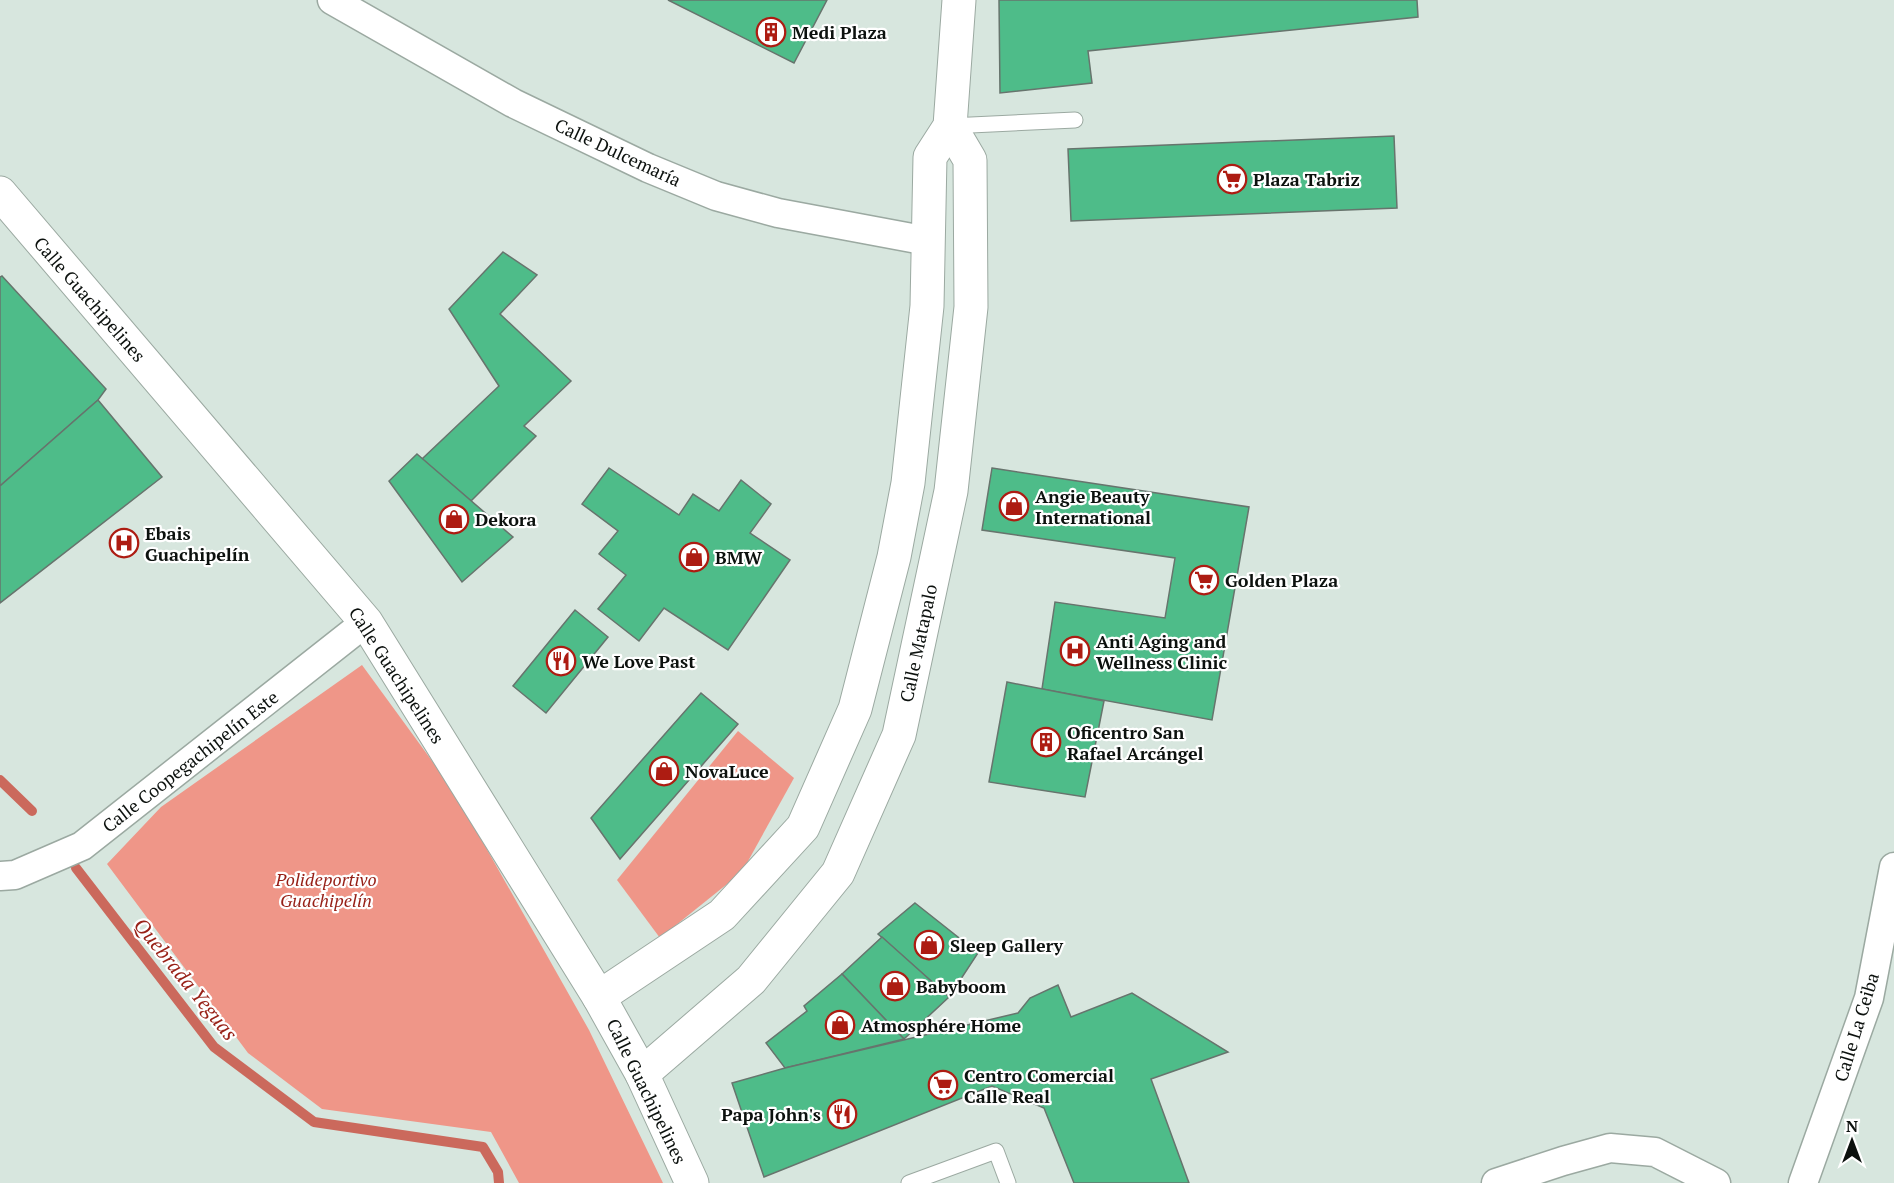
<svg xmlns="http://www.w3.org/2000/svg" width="1894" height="1183" font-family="'PT Serif',serif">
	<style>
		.green { fill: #ef9688 }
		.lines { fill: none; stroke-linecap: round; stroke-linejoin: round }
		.stream { stroke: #cb695c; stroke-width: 10 }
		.building { fill: #4ebc89; stroke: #67746d; stroke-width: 1.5 }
		.service-casing { stroke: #9ba9a1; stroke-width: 17 }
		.minor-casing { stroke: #9ba9a1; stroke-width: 31 }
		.tertiary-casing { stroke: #9ba9a1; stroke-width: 35 }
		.service { stroke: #fff; stroke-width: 15 }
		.minor { stroke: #fff; stroke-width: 28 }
		.tertiary { stroke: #fff; stroke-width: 33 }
		.labels { text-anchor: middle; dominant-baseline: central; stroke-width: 4.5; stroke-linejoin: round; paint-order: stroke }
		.poi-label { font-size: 18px; font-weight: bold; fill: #0c110e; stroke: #fff; text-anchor: start }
		.street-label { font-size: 18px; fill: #0c110e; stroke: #fff }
		.park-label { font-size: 18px; font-style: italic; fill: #961f16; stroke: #fff }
		.water-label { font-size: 20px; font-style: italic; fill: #982218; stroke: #fff }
	</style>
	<rect width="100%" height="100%" fill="#d7e6de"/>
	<g class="green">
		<polygon points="362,665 454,791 589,1030 663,1183 519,1183 491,1132 322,1109 248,1053 107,864 161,807"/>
		<polygon points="738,731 794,778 742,872 660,938 617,880"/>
	</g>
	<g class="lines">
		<g class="stream">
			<polyline points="0,780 32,811"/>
			<polyline points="76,868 214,1047 314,1122 483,1147 498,1172 499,1183"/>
		</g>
	</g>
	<g class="building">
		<polygon points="668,0 827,0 794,63"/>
		<polygon points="999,0 1417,0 1418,17 1088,51 1092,83 1000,93"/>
		<polygon points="1394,136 1397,208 1071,221 1068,149"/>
		<polygon points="503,252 537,275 500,314 571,381 524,426 536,436 471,501 422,459 499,386 449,309"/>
		<polygon points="2,276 106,389 98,400 0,486 0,277"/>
		<polygon points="98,400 162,477 0,603 0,486"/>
		<polygon points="417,454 513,537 462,582 389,481"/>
		<polygon points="609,468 679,515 693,494 719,511 741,480 771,504 750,533 790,560 728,650 664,608 639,641 598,609 626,575 599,554 618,531 582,504"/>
		<polygon points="992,468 1249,507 1212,720 1042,689 1055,602 1165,618 1175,558 982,530"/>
		<polygon points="575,610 608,637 546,713 513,686"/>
		<polygon points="1007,682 1104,701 1085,797 989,782"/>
		<polygon points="701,693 738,724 620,859 591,818"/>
		<polygon points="915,903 978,953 949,997 878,934"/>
		<polygon points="882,937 949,997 904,1039 842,974"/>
		<polygon points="842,974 904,1039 785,1068 766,1043 807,1011 804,1006"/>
		<polygon points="1058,985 1071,1017 1132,993 1228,1052 1151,1079 1189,1183 1074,1183 1044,1108 992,1086 764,1177 732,1083 785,1068 1018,1013 1030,998"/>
	</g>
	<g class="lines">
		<g class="service-casing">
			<g id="service">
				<polyline points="950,126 1075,120"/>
				<polyline points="909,1183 996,1151 1008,1183"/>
			</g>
		</g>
		<g class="minor-casing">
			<g id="minor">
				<polyline points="332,0 513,103 648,168 716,196 778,213 928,241"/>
				<polyline points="0,876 15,875 82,846 366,622"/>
				<polyline points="1496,1183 1563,1161 1610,1148 1655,1152 1716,1183"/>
				<polyline points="1803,1183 1869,998 1894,867"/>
			</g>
		</g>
		<g class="tertiary-casing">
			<g id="tertiary">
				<polyline points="0,193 366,622 599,997 642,1074 692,1183"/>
				<polyline points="599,997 722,915 803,827 855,709 894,557 908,483 927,306 930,157 950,126 959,0"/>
				<polyline points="642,1074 751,980 838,873 899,735 951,491 971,307 970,160 950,126"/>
			</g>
		</g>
		<use href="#service" class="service"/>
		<use href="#minor" class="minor"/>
		<use href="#tertiary" class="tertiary"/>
	</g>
	<defs>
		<g id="building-ring" transform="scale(1.5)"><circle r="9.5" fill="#fff" stroke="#ad1c12" stroke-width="1.5"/><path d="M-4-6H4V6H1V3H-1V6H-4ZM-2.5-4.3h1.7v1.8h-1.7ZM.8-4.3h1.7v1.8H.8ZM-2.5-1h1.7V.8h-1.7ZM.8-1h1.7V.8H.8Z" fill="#ad1c12"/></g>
		<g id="supermarket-ring" transform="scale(1.5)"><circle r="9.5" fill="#fff" stroke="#ad1c12" stroke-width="1.5"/><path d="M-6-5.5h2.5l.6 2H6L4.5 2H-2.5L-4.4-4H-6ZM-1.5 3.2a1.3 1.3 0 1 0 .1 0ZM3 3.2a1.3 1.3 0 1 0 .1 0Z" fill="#ad1c12"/></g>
		<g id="shop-ring" transform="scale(1.5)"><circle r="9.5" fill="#fff" stroke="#ad1c12" stroke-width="1.5"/><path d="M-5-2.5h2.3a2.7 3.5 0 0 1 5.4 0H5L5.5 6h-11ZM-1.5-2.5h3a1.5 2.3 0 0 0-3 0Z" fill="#ad1c12"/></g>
		<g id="hospital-ring" transform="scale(1.5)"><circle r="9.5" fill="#fff" stroke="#ad1c12" stroke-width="1.5"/><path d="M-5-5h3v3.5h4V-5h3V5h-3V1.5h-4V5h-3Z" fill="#ad1c12"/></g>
		<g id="restaurant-ring" transform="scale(1.5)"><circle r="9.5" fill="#fff" stroke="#ad1c12" stroke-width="1.5"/><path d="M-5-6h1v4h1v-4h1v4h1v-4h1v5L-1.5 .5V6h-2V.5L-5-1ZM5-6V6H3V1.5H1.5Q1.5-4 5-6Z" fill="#ad1c12"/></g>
	</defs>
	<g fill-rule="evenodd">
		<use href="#building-ring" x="771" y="32"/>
		<use href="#supermarket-ring" x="1232" y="179"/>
		<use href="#shop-ring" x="1014" y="506"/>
		<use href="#shop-ring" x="454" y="519"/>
		<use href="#hospital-ring" x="124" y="543"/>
		<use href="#shop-ring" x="694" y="557"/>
		<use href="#supermarket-ring" x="1204" y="580"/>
		<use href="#hospital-ring" x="1075" y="651"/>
		<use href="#restaurant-ring" x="561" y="661"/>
		<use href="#building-ring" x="1046" y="742"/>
		<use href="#shop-ring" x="664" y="771"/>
		<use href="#shop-ring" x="929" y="945"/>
		<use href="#shop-ring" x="895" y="986"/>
		<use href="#shop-ring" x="840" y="1025"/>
		<use href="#supermarket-ring" x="943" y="1085"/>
		<use href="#restaurant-ring" x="842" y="1114"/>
	</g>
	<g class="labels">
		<g class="poi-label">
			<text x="792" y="32">Medi Plaza</text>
			<text x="1253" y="179">Plaza Tabriz</text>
			<text x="1035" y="496">Angie Beauty<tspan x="1035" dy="21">International</tspan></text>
			<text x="475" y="519">Dekora</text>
			<text x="145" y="533">Ebais<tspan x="145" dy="21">Guachipelín</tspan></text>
			<text x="715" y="557">BMW</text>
			<text x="1225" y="580">Golden Plaza</text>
			<text x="1096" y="641">Anti Aging and<tspan x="1096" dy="21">Wellness Clinic</tspan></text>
			<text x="582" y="661">We Love Past</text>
			<text x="1067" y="732">Oficentro San<tspan x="1067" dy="21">Rafael Arcángel</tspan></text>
			<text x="685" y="771">NovaLuce</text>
			<text x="950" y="945">Sleep Gallery</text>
			<text x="916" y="986">Babyboom</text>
			<text x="861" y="1025">Atmosphére Home</text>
			<text x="964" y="1075">Centro Comercial<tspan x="964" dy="21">Calle Real</tspan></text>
			<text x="821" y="1114" text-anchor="end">Papa John's</text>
		</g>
		<g class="street-label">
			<text transform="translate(618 152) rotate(25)">Calle Dulcemaría</text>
			<text transform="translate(90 299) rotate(49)">Calle Guachipelines</text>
			<text transform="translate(918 643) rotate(-78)">Calle Matapalo</text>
			<text transform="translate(397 675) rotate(57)">Calle Guachipelines</text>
			<text transform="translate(190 761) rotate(-38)">Calle Coopegachipelín Este</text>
			<text transform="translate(1856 1027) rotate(-73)">Calle La Ceiba</text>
			<text transform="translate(647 1091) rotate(64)">Calle Guachipelines</text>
		</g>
		<g class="park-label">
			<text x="326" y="879">Polideportivo<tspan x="326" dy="21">Guachipelín</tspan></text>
		</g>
		<g class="water-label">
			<text transform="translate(186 979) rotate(51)">Quebrada Yeguas</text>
		</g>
	</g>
	<g transform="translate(1852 1141)" stroke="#ffffff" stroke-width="4.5" paint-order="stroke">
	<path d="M0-4.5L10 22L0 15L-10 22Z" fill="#0c110e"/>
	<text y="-9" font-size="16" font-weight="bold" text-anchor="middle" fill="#0c110e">N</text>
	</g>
</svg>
